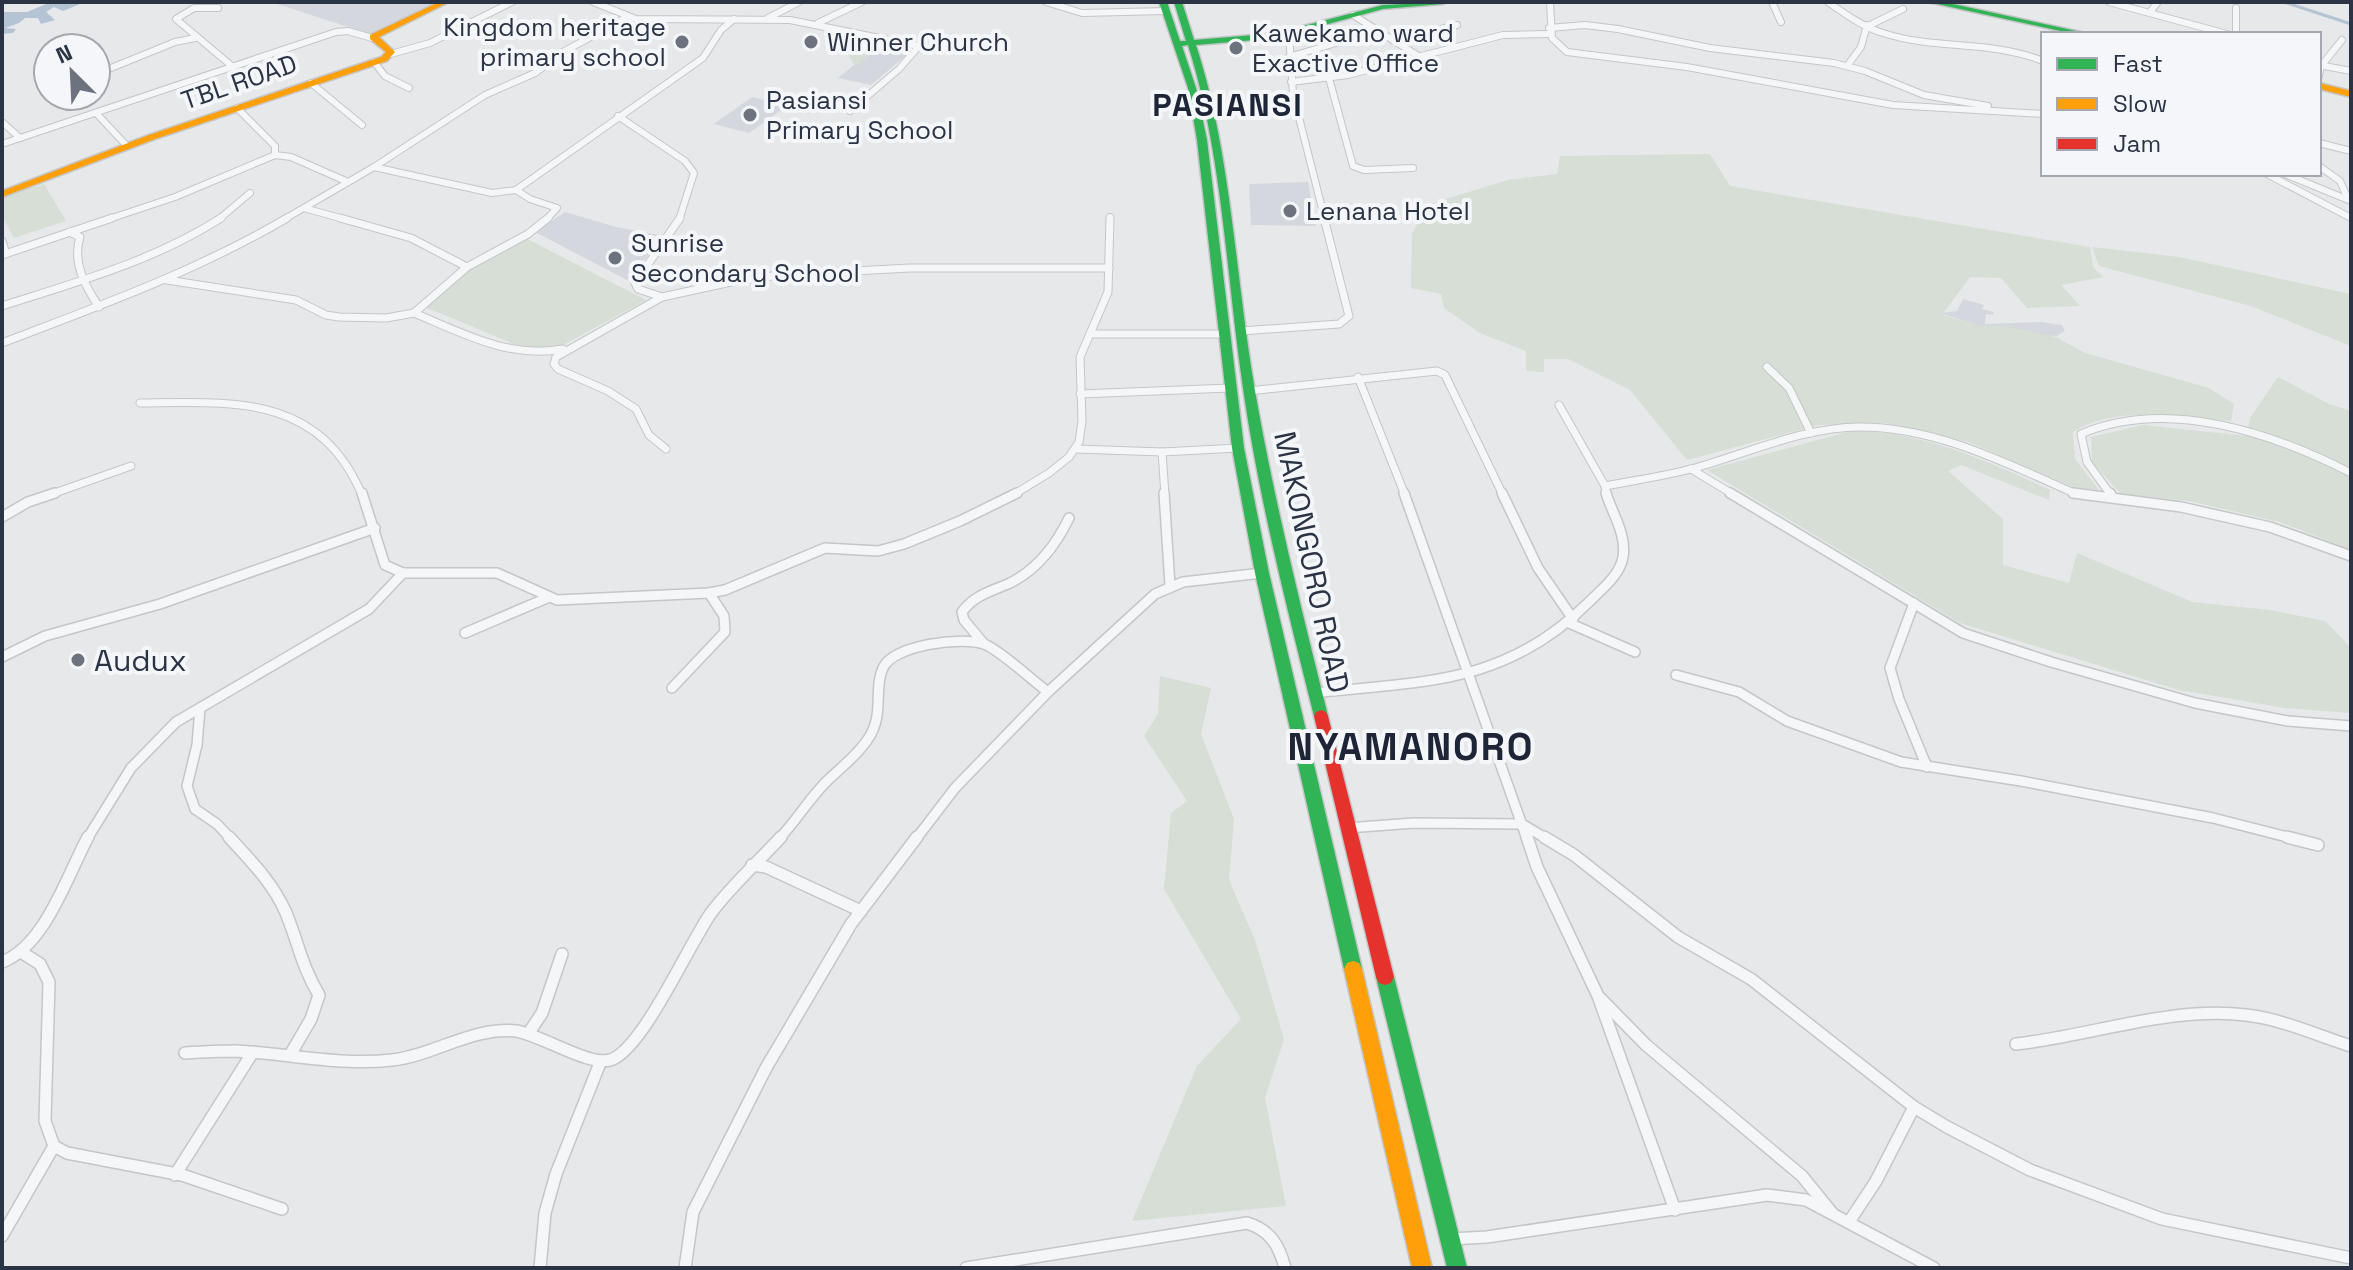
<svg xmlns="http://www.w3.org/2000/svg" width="2353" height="1270" font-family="'Space Grotesk',sans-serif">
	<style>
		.built { fill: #d4d7dd }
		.green { fill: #d6ded6 }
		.water { fill: #b4c4d5 }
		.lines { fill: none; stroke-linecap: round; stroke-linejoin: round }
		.stream { stroke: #b4c4d5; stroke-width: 3 }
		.street-far3-casing { stroke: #c4c6c8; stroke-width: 8 }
		.street-far2-casing { stroke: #c4c6c8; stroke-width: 9 }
		.street-far1-casing { stroke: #c4c6c8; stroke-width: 12 }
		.street-casing { stroke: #c4c6c8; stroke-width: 14 }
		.fast-casing { stroke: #c4c6c8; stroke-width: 3 }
		.slow-casing { stroke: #c4c6c8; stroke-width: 3 }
		.jam-casing { stroke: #c4c6c8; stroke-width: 3 }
		.street-far3 { stroke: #f5f6f7; stroke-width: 6 }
		.street-far2 { stroke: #f5f6f7; stroke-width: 7 }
		.street-far1 { stroke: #f5f6f7; stroke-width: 9 }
		.street { stroke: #f5f6f7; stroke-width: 11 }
		.fast { fill: #30b455; fill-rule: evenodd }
		.slow { fill: #ff9f0a; fill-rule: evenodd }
		.jam { fill: #e5322d; fill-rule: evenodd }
		.poi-dot { fill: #6c737f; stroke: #f4f6f9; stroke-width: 3 }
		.labels { text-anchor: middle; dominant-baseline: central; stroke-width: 8; stroke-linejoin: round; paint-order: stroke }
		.far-poi-label { font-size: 26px; fill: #2b3445; stroke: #f4f6f9; text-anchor: start }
		.far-street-label { font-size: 26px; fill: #2b3445; stroke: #f4f6f9 }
		.street-label { font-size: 30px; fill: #2b3445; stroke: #f4f6f9 }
		.poi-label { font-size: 30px; fill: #2b3445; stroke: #f4f6f9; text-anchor: start }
		.far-district-label { font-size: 32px; font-weight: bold; letter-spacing: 2px; fill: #1d2536; stroke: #f4f6f9 }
		.district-label { font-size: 38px; font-weight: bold; letter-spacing: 2px; fill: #1d2536; stroke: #f4f6f9 }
	</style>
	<rect width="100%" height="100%" fill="#e6e8ea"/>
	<g class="built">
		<polygon points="271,2 438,2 370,34"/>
		<polygon points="884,41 916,47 871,85 838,78"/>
		<polygon points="752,97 787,106 749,133 714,124"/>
		<polygon points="1308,182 1316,226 1251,225 1249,184"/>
		<polygon points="565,212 616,227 664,236 627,280 535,232"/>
		<polygon points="1963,299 1984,305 1982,309 1994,312 1993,315 1986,314 1985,324 2041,322 2062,325 2065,331 2056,336 2038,335 1987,328 1939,313 1957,311"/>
	</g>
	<g class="green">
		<polygon points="862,36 887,42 855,67 843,44 849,38"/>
		<path d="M 1710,154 L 1730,186 L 2090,247 L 2093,267 L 2103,277 L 2061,285 L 2080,306 L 2027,308 L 2001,278 L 1970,277 L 1942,315 L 1982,326 L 2006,326 L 2056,337 L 2085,353 L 2209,388 L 2234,404 L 2231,421 C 2179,418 2119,404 2073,432 L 2075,459 L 2099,490 L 2073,487 L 1971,443 L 1885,423 L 1819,425 L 1687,460 L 1630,390 L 1568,359 L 1544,359 L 1544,372 L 1526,371 L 1526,351 L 1480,333 L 1444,308 L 1441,294 L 1411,288 L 1412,233 L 1430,204 L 1508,180 L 1557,174 L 1560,156 Z"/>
		<polygon points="44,184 66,221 14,238 2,215 2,197"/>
		<polygon points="527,239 646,300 543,356 425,307 469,266"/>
		<polygon points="2092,247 2179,257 2351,294 2351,346 2251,306 2099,266"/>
		<polygon points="2278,377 2329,404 2351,411 2351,550 2280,522 2189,501 2121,494 2092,462 2091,437 2143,425 2247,436 2250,418"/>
		<path d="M 1851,431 C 1920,430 1988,461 2050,490 L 2049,500 L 1961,465 L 1948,471 L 2003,519 L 2003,565 L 2069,583 L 2077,553 L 2192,602 L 2270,610 L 2325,621 L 2351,648 L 2351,713 L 2285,708 L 2179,690 L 1960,623 L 1707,470 Z"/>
		<polygon points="1160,676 1211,688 1201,734 1234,819 1229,880 1255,940 1284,1039 1265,1098 1286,1206 1132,1221 1197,1066 1241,1019 1164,889 1171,813 1187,801 1144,736 1158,714"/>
	</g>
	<polygon class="water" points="51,2 85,2 63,11 54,7 46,12 55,20 41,24 38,18 25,18 19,23 5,28 16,29 13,33 2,34 2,12 27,12"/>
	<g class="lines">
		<polyline class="stream" points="2284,2 2351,24"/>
		<g class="street-far3-casing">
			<g id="street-far3">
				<polyline points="593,2 636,19 790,20 919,46 899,69 850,111"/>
				<polyline points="1046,2 1082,13 1166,11"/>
				<polyline points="1550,2 1552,38 1567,52 1687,67 1893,105 2043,114"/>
				<polyline points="1772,2 1781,22"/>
				<path d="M 1828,2 C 1845,14 1863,27 1883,33 C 1935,50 1991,40 2043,61"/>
				<polyline points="2109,2 2227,34"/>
				<polyline points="218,8 194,8 176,19 233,67"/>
				<polyline points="2236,8 2236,34"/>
				<polyline points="2150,12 2158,2"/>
				<polyline points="1353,15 1420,57"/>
				<polyline points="768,18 799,2"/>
				<polyline points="818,23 862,2"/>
				<polyline points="1868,26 1903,9"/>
				<polyline points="1549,28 1585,25 1618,29 1710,48 1834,63 1865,71 1924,95 1988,106"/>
				<polyline points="1289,33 1293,94 1325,220"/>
				<polyline points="1394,41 1457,25"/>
				<polyline points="391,54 430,43 512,2"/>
				<polyline points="1289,57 1376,31"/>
				<polyline points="374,62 385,76 409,88"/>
				<polyline points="2319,65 2351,71"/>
				<polyline points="1847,66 1861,47 1867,25"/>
				<polyline points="111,68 175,42 195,38"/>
				<polyline points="2319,76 2321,66 2342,40"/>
				<polyline points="1329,78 1353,166 1364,170 1413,168"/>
				<polyline points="1291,82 1348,75 1503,35 1550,34"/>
				<polyline points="311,83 362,125"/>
				<polyline points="96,113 127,146"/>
				<polyline points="618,116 685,161 694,173 679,220"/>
				<polyline points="2,122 20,138"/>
				<polyline points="2319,143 2351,151"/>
				<polyline points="2,144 336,32 348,31 372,38"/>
				<polyline points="275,155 291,157 348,182"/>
				<polyline points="2319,166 2340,181 2348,199"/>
				<polyline points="374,167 492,193 516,190 703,58 721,30 734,19"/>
				<polyline points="2267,174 2351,218"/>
				<polyline points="2285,174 2351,201"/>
				<polyline points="516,190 530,199 557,208 546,220"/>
				<polyline points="304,208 347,220"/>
				<polyline points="1110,217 1110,220"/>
				<polyline points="106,220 175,197 275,155 275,146 237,108"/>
				<polyline points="218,220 250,193"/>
				<polyline points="283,220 374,167 485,95 535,73 563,52 627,17"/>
			</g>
		</g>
		<g class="street-far2-casing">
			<g id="street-far2">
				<polyline points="340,218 411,238 467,267"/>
				<path d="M 548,218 L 528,234 L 467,267 L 414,313 C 462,333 509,359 563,349"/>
				<path d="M 70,232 L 80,237 C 72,262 85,286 99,307"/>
				<polyline points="2,241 6,254"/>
				<polyline points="2,255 112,218"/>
				<polyline points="167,280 296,300 326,315 339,317 386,318 414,313"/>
				<polyline points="662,297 638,289 635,283 680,218"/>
				<path d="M 2,306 C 77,282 154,261 221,218"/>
				<polyline points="1241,331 1339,324 1349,316 1324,218"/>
				<polyline points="1090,334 1224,334"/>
				<path d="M 2,343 C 99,306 197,271 287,218"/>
				<polyline points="1767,367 1789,388 1811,433"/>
				<polyline points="1358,377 1405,495"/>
				<polyline points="1249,391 1437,371 1445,375 1503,495"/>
				<polyline points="1080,394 1230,388"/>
				<path d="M 140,403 C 234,402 319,394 362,495"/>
				<polyline points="1559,405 1605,486"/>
				<polyline points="666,449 649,435 636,409 608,391 558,369 554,364 556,357 662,297 731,282 779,275 910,268 1109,268"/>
				<polyline points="1076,449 1162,452 1238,448"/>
				<polyline points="1162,452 1165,495"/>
				<polyline points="1691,469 1734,495"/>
				<polyline points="49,495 131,466"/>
				<polyline points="1013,495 1049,473 1069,457 1079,442 1082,421 1080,357 1108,292 1110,218"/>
				<path d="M 1607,495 L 1605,486 C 1635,480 1666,476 1695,468 C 1748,453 1804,427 1860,427 C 1936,427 2006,463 2074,493 L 2087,495"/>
				<path d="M 2111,495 L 2087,462 L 2081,434 C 2167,397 2273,433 2351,473"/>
			</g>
		</g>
		<g class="street-far1-casing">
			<g id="street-far1">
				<polyline points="362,493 385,565 403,573 497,573 557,600 709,593 725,590 825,548 878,551 904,544 960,521 1017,493"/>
				<polyline points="1164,493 1170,585"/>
				<polyline points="1404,493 1527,839"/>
				<polyline points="1502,493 1538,568 1573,619"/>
				<polyline points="1730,493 1963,633 2051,662 2195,703 2288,721 2351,726"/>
				<polyline points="2073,493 2181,507 2270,527 2351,556"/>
				<polyline points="2110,493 2113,498"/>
				<polyline points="2,517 28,502 55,493"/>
				<polyline points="1914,603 1890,668 1899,699 1927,767"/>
				<polyline points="1569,623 1635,652"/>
				<polyline points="465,633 547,598"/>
				<path d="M 984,644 L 964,620 L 962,612 C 974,595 992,591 1010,583 C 1038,569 1056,545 1069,518"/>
				<polyline points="2,657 45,636 160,604 375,528"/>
				<polyline points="1676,675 1739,692 1787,721 1901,762 2021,781 2213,818 2295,839"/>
				<polyline points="672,688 725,632 724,616 709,593"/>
				<path d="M 1314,693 C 1425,681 1506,685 1590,601 C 1602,589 1620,575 1623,557 C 1627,535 1612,513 1606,493"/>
				<polyline points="200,708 197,745 187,786 195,809 217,824 231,839"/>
				<polyline points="1347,828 1414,823 1522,824 1547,839"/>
				<polyline points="87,839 131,768 176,722 369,609 403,573"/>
				<path d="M 779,839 C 796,821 809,799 826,782 C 840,768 857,756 868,739 C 885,714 873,689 883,668 C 893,645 963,636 984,644 C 1000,650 1033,681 1048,692"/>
				<polyline points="916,839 955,788 1048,692 1155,594 1183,582 1262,573"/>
			</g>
		</g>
		<g class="street-casing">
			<g id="street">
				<path d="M 229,837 C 251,861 273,883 286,913 C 298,942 302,967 319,995 L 311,1019 L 290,1055"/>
				<polyline points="1527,837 1537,867 1598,996 1675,1210"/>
				<polyline points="1544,837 1574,855 1678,937 1751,979 1914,1107 1947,1127 2030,1170 2162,1219 2351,1258"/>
				<polyline points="2287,837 2318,845"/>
				<polyline points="752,865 766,867 861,911"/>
				<polyline points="21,952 40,964 49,982 45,1121 54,1146 67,1153 182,1175 282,1209"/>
				<path d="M 2,962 C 45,946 67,876 88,837"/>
				<polyline points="1600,998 1646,1045 1802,1176 1832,1213"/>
				<polyline points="528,1034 542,1013 562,954"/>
				<path d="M 2016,1044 C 2092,1036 2168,1006 2246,1015 C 2282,1019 2316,1035 2351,1046"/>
				<path d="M 185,1053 C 201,1052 218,1051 234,1051 C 287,1053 339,1066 392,1060 C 432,1056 474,1026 516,1031 C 542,1035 593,1069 613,1059 C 645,1044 688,946 711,913 C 731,886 758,862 781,837"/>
				<polyline points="175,1175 253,1052"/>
				<polyline points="1849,1222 1876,1181 1914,1107"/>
				<polyline points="2,1236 54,1146"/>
				<polyline points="1450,1239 1487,1237 1767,1195 1806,1200 1934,1268"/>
				<polyline points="540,1268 545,1213 556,1174 600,1063"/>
				<polyline points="685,1268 693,1212 766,1068 851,924 917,837"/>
				<path d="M 966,1268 L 1247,1223 C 1270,1230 1279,1245 1285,1268"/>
			</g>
		</g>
		<g class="fast-casing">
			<g id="fast">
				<path d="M 1159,2 L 1167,2 L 1180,41 L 1186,41 L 1174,2 L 1182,2 L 1194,40 L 1277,33 L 1383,5 L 1447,2 L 1443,4 L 1383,9 L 1277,38 L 1196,45 C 1232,156 1235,276 1255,391 C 1274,500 1301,608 1328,716 L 1326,720 L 1316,720 L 1314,716 C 1287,608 1259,499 1243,388 C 1226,274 1223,156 1188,45 L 1182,46 L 1196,88 L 1207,140 L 1244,448 L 1269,573 L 1362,969 L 1359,975 L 1353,977 L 1347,975 L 1344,969 L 1255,573 L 1232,448 L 1197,140 L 1188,88 Z"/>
				<polygon points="1928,2 1944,2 2090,34 2074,34"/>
				<polygon points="1385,969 1391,971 1394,977 1467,1268 1447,1268 1376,977 1379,971"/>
			</g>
		</g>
		<g class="slow-casing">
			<g id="slow">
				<polygon points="439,2 449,2 379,37 395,52 387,61 155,139 2,197 2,191 149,135 381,57 386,52 370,39 370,35"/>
				<polygon points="2319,83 2351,91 2351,97 2319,89"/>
				<polygon points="1353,961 1359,963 1362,969 1432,1268 1412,1268 1344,969 1347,963"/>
			</g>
		</g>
		<g class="jam-casing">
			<polygon id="jam" points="1321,710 1326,712 1328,716 1394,977 1391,983 1385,985 1379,983 1376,977 1314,716 1316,712"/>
		</g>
		<use href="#street-far3" class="street-far3"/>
		<use href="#street-far2" class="street-far2"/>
		<use href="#street-far1" class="street-far1"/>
		<use href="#street" class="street"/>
		<use href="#fast" class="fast"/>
		<use href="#slow" class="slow"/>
		<use href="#jam" class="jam"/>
	</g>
	<g class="poi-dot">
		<circle cx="682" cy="42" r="8"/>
		<circle cx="811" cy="42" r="8"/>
		<circle cx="1236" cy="48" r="8"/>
		<circle cx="750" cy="115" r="8"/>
		<circle cx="1290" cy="211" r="8"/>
		<circle cx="615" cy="258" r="8"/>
		<circle cx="78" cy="660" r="8"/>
	</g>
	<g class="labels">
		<g class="far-poi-label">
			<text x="666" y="27" text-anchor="end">Kingdom heritage<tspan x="666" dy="30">primary school</tspan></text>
			<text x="1252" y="33">Kawekamo ward<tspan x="1252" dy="30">Exactive Office</tspan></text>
			<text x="827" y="42">Winner Church</text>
			<text x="766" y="100">Pasiansi<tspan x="766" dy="30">Primary School</tspan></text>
			<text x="1306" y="211">Lenana Hotel</text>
			<text x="631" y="243">Sunrise<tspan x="631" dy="30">Secondary School</tspan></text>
		</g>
		<g class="far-street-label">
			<text transform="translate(239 82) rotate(-19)">TBL ROAD</text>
		</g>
		<g class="street-label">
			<text transform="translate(1312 562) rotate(78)">MAKONGORO ROAD</text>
		</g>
		<g class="poi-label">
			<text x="94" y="660">Audux</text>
		</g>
		<g class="far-district-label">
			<text x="1228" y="105">PASIANSI</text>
		</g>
		<g class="district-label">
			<text x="1411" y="747">NYAMANORO</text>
		</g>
	</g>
	<rect width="2353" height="1270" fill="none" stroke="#2b3445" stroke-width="8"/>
	<rect x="2041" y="32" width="280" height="144" fill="#f4f6f9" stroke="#a4a8b1" stroke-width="2"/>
	<rect x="2057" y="58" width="40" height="12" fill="#30b455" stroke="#a4a8b1" stroke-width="2"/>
	<text x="2113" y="72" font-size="24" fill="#2b3445">Fast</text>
	<rect x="2057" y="98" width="40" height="12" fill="#ff9f0a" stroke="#a4a8b1" stroke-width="2"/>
	<text x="2113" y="112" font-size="24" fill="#2b3445">Slow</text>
	<rect x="2057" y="138" width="40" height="12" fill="#e5322d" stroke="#a4a8b1" stroke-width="2"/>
	<text x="2113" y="152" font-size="24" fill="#2b3445">Jam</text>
	<g transform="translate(72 72) rotate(336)"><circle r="38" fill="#f4f6f9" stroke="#a4a8b1" stroke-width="2"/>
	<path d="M0-6L14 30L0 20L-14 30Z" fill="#6c737f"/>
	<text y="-12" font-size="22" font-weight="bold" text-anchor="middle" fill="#2b3445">N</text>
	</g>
</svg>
